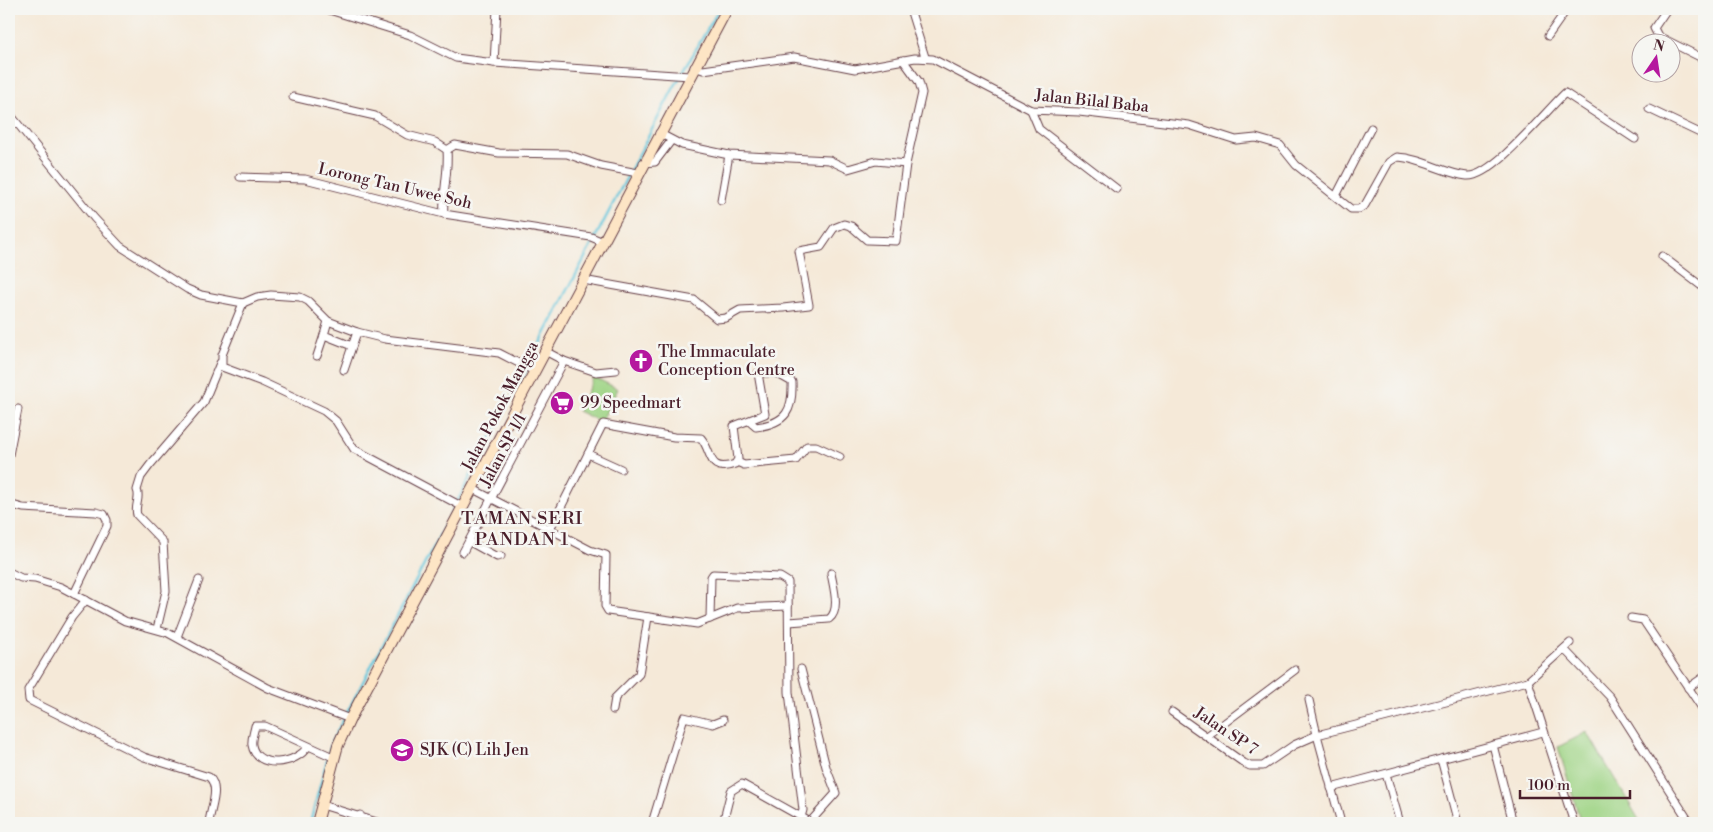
<svg xmlns="http://www.w3.org/2000/svg" width="1713" height="832" font-family="'Libre Bodoni',serif">
	<style>
		.green { fill: #9fd485; stroke: #747a58 }
		.lines { fill: none; stroke-linecap: round; stroke-linejoin: round }
		.stream { stroke: #5fc6dc; stroke-width: 2.5 }
		.street-casing { stroke: #643d45; stroke-width: 9 }
		.secondary-casing { stroke: #643d45; stroke-width: 12 }
		.street { stroke: #fff; stroke-width: 7 }
		.secondary { stroke: #fde5c5; stroke-width: 10 }
		.labels { text-anchor: middle; dominant-baseline: central; stroke-width: 5; stroke-linejoin: round; paint-order: stroke }
		.street-label { font-size: 16px; fill: #4a1f2b; stroke: #f6f6f2 }
		.poi-label { font-size: 16px; fill: #4a1f2b; stroke: #f6f6f2; text-anchor: start }
		.neighbourhood-label { font-size: 18px; letter-spacing: 1px; fill: #4a1f2b; stroke: #f6f6f2 }
	</style>
	<rect width="100%" height="100%" fill="#f6f6f2"/>
	<filter id="ink" filterUnits="userSpaceOnUse"><feTurbulence type="fractalNoise" baseFrequency=".02" numOctaves="2"/><feDisplacementMap in="SourceGraphic" scale="10" xChannelSelector="R" yChannelSelector="G"/><feConvolveMatrix kernelMatrix="1 2 1 2 8 2 1 2 1" color-interpolation-filters="sRGB"/></filter>
	<filter id="wash" filterUnits="userSpaceOnUse"><feTurbulence type="fractalNoise" baseFrequency=".0096" numOctaves="4" result="noise"/><feDisplacementMap in="SourceGraphic" scale="20" xChannelSelector="R" yChannelSelector="G"/><feGaussianBlur stdDeviation="1.12" result="paint"/><feColorMatrix in="noise" values="0 0 0 0 0 0 0 0 0 0 0 0 0 0 0 0 0 1.4 0 .05"/><feComposite in="paint" operator="in"/></filter>
	<g filter="url(#wash)">
		<rect width="100%" height="100%" fill="#f5e9d8"/>
		<g class="green">
			<polygon points="594,377 618,389 601,422 578,411"/>
			<polygon points="1587,732 1641,823 1581,823 1558,747"/>
		</g>
		<g class="lines">
			<polyline class="stream" points="310,823 332,741 672,91 719,9"/>
		</g>
	</g>
	<g filter="url(#ink)">
		<g class="lines">
			<g class="street-casing">
				<g id="street">
					<polyline points="326,9 410,35 456,58 494,63 690,76"/>
					<polyline points="910,9 925,57"/>
					<polyline points="1667,9 1654,28 1658,36 1704,59"/>
					<polyline points="1548,36 1567,9"/>
					<polyline points="494,63 497,9"/>
					<path d="M 694,67 L 703,70 L 794,57 L 855,69 L 915,58 L 933,59 L 1031,110 L 1079,112 L 1189,125 L 1236,140 L 1256,138 L 1280,145 L 1296,165 L 1351,209 L 1359,209 L 1365,205 L 1389,162 L 1397,157 C 1421,158 1443,173 1467,176 C 1492,178 1546,111 1565,93 L 1635,139"/>
					<path d="M 293,97 L 375,116 L 407,135 L 435,142 L 447,150 C 449,172 442,193 444,214"/>
					<polyline points="1649,109 1704,135"/>
					<polyline points="1031,110 1039,129 1117,189"/>
					<polyline points="9,113 94,218 120,246 187,289 201,295 243,303 257,297 271,295 300,297 308,301 328,321 357,332 385,339 499,353 534,371"/>
					<polyline points="659,133 682,145 729,155 829,160 848,169 876,161 906,164"/>
					<polyline points="447,150 455,145 499,153 567,154 601,166 638,173"/>
					<polyline points="643,163 655,162 671,141"/>
					<polyline points="240,177 305,179 444,214 591,237 603,242"/>
					<polyline points="1336,196 1371,128"/>
					<polyline points="721,200 729,155"/>
					<polyline points="1704,212 1704,220"/>
					<polyline points="1662,256 1704,288"/>
					<polyline points="583,280 694,300 717,319 726,318 740,310 783,308 809,305 799,251 821,247 834,228 844,224 851,226 867,240 896,241 906,164 922,93 919,82 903,60"/>
					<polyline points="243,303 222,355 222,367 262,382 324,411 336,421 354,449 463,507"/>
					<polyline points="328,321 324,335 352,346"/>
					<polyline points="545,351 564,361 596,372 616,370"/>
					<polyline points="317,356 324,335"/>
					<polyline points="344,370 357,332"/>
					<polyline points="588,454 621,469"/>
					<polyline points="9,455 18,409"/>
					<polyline points="737,462 744,465 796,460 807,446 816,446 840,457"/>
					<polyline points="473,489 590,550 606,555 605,606 608,611 697,624 737,608 788,606"/>
					<polyline points="9,504 23,508 96,512 104,514 107,520 107,526 74,594"/>
					<path d="M 550,529 L 603,424 L 674,437 L 701,438 C 713,452 707,474 735,464 L 738,459 L 734,426 L 765,414 L 758,373 L 776,373 L 792,382 C 793,410 787,423 756,427 L 749,421"/>
					<polyline points="470,542 497,557 501,556"/>
					<polyline points="463,552 564,361"/>
					<polyline points="9,572 21,578 35,579 61,587 125,621 168,633 268,688 350,719"/>
					<path d="M 86,600 L 72,617 L 28,690 L 29,700 L 144,757 L 209,777 C 221,788 210,809 209,823"/>
					<polyline points="1631,618 1643,620 1704,711"/>
					<polyline points="710,619 711,577 713,574 780,577 788,582 789,692 803,810 801,817"/>
					<path d="M 789,622 L 829,619 C 841,610 833,586 831,573"/>
					<path d="M 157,629 L 166,591 L 163,542 L 137,515 C 134,506 141,498 137,490 L 141,477 L 150,465 L 204,402 L 220,363"/>
					<polyline points="177,637 199,580"/>
					<polyline points="1564,649 1610,697 1690,823"/>
					<polyline points="801,669 826,767 836,793 810,822"/>
					<polyline points="1528,681 1570,643"/>
					<polyline points="1688,688 1704,677"/>
					<polyline points="613,710 615,698 639,674 648,617"/>
					<polyline points="1172,712 1244,763 1250,766 1263,766 1294,745 1317,735 1309,700"/>
					<polyline points="1207,736 1295,670"/>
					<polyline points="1493,745 1513,823"/>
					<path d="M 308,746 C 297,765 256,770 252,745 C 251,739 254,732 255,726 L 265,726 L 335,758"/>
					<polyline points="1441,759 1458,823"/>
					<polyline points="1386,774 1400,823"/>
					<polyline points="1331,788 1543,732"/>
					<polyline points="322,805 380,823"/>
					<polyline points="358,823 360,815"/>
					<polyline points="652,823 684,717 713,724 723,720"/>
					<polyline points="723,823 731,791 742,784 812,823"/>
					<polyline points="1341,823 1317,735 1528,681 1574,823"/>
				</g>
			</g>
			<g class="secondary-casing">
				<polyline id="secondary" points="317,823 338,745 350,719 727,9"/>
			</g>
			<use href="#street" class="street"/>
			<use href="#secondary" class="secondary"/>
		</g>
	</g>
	<defs>
		<g id="church-disc" transform="scale(1.25)"><circle r="9.5" fill="#b5179e" stroke="#f6f6f2"/><path d="M-1.2-6h2.4v3.5h3.3v2.4h-3.3V6h-2.4V-.1h-3.3v-2.4h3.3Z" fill="#fff"/></g>
		<g id="supermarket-disc" transform="scale(1.25)"><circle r="9.5" fill="#b5179e" stroke="#f6f6f2"/><path d="M-6-5.5h2.5l.6 2H6L4.5 2H-2.5L-4.4-4H-6ZM-1.5 3.2a1.3 1.3 0 1 0 .1 0ZM3 3.2a1.3 1.3 0 1 0 .1 0Z" fill="#fff"/></g>
		<g id="school-disc" transform="scale(1.25)"><circle r="9.5" fill="#b5179e" stroke="#f6f6f2"/><path d="M0-5L7-2L0 1L-7-2ZM-4 1L0 2.5L4 1V4Q0 6-4 4Z" fill="#fff"/></g>
	</defs>
	<g fill-rule="evenodd">
		<use href="#church-disc" x="641" y="361"/>
		<use href="#supermarket-disc" x="562" y="403"/>
		<use href="#school-disc" x="402" y="750"/>
	</g>
	<g class="labels">
		<g class="street-label">
			<text transform="translate(1092 101) rotate(6)">Jalan Bilal Baba</text>
			<text transform="translate(395 186) rotate(13)">Lorong Tan Uwee Soh</text>
			<text transform="translate(500 406) rotate(-62)">Jalan Pokok Mangga</text>
			<text transform="translate(503 450) rotate(-62)">Jalan SP 1/1</text>
			<text transform="translate(1226 731) rotate(34)">Jalan SP 7</text>
		</g>
		<g class="poi-label">
			<text x="658" y="352">The Immaculate<tspan x="658" dy="18">Conception Centre</tspan></text>
			<text x="580" y="403">99 Speedmart</text>
			<text x="420" y="750">SJK (C) Lih Jen</text>
		</g>
		<g class="neighbourhood-label">
			<text x="522" y="518">TAMAN SERI<tspan x="522" dy="21">PANDAN 1</tspan></text>
		</g>
	</g>
	<rect width="1713" height="832" fill="none" stroke="#f6f6f2" stroke-width="30"/>
	<g transform="translate(1656 58) rotate(13)"><circle r="24" fill="#f6f6f2" stroke="#b1a0a2"/>
	<path d="M0-4L9 19L0 12L-9 19Z" fill="#b5179e"/>
	<text y="-8" font-size="14" font-weight="bold" text-anchor="middle" fill="#4a1f2b">N</text>
	</g>
	<path d="M1520 790v8h110v-8" fill="none" stroke="#4a1f2b" stroke-width="2.5"/>
	<text x="1528" y="790" font-size="15" fill="#4a1f2b" stroke="#f6f6f2" stroke-width="4" paint-order="stroke">100 m</text>
</svg>
